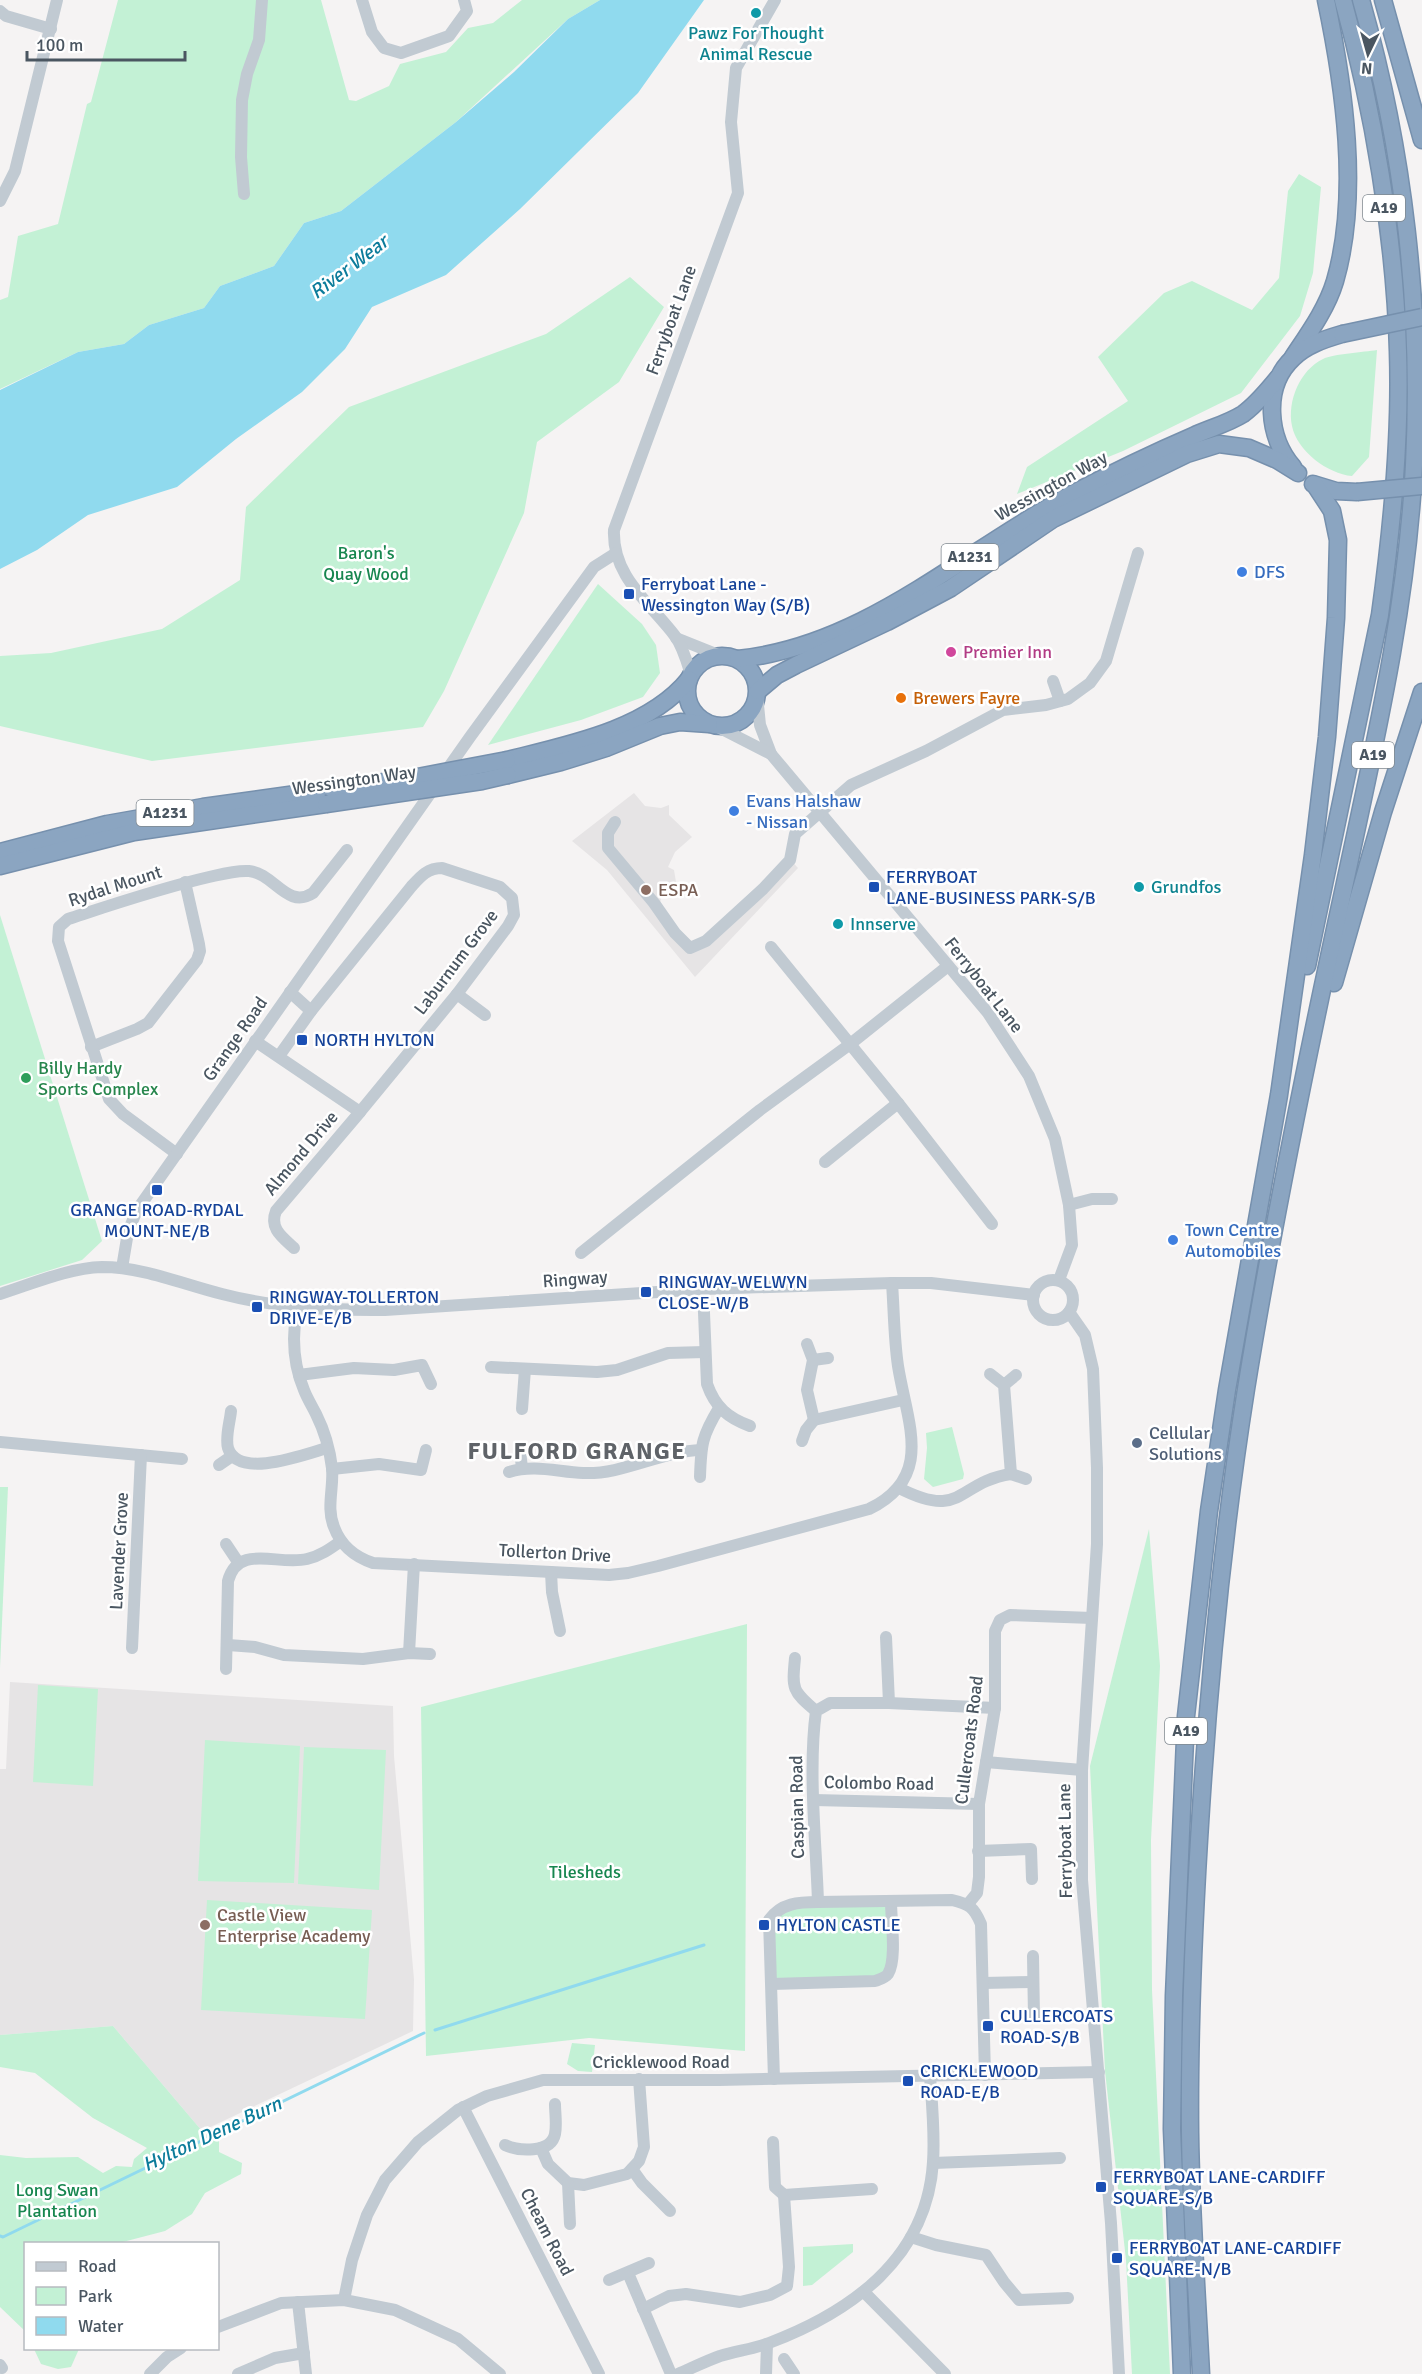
<svg xmlns="http://www.w3.org/2000/svg" width="1422" height="2374" font-family="Signika,sans-serif">
	<style>
		.education { fill: #e6e4e5 }
		.green { fill: #c3f1d5 }
		.water { fill: #90daee }
		.lines { fill: none; stroke-linecap: round; stroke-linejoin: round }
		.stream { stroke: #90daee; stroke-width: 3 }
		.highway-casing { stroke: #7690ad; stroke-width: 19 }
		.minor { stroke: #c1cad2; stroke-width: 12 }
		.highway { stroke: #8ba5c1; stroke-width: 16 }
		.highway-bridge-casing { stroke: #7690ad; stroke-width: 19; stroke-linecap: butt }
		.highway-bridge { stroke: #8ba5c1; stroke-width: 16 }
		.culture-dot { fill: #0f9aa8; stroke: #fff; stroke-width: 2 }
		.shop-dot { fill: #3f7fe0; stroke: #fff; stroke-width: 2 }
		.transit-dot { fill: #1a4fb4; stroke: #fff; stroke-width: 2 }
		.hotel-dot { fill: #d1479c; stroke: #fff; stroke-width: 2 }
		.food-dot { fill: #e8710a; stroke: #fff; stroke-width: 2 }
		.education-dot { fill: #8d6e63; stroke: #fff; stroke-width: 2 }
		.leisure-dot { fill: #2e9e5b; stroke: #fff; stroke-width: 2 }
		.service-dot { fill: #5c6f8a; stroke: #fff; stroke-width: 2 }
		.labels { text-anchor: middle; dominant-baseline: central; stroke-width: 5; stroke-linejoin: round; paint-order: stroke }
		.shield { fill: #fff; stroke: #808990; stroke-width: 1.5 }
		.shield-label { font-size: 16px; font-weight: bold; fill: #4a5661 }
		.culture-label { font-size: 18px; fill: #0d838f; stroke: #fff; text-anchor: start }
		.street-label { font-size: 18px; fill: #4a5661; stroke: #fff }
		.park-label { font-size: 18px; fill: #17864f; stroke: #fff }
		.shop-label { font-size: 18px; fill: #366cbe; stroke: #fff; text-anchor: start }
		.transit-label { font-size: 18px; fill: #164399; stroke: #fff; text-anchor: start }
		.hotel-label { font-size: 18px; fill: #b23c85; stroke: #fff; text-anchor: start }
		.food-label { font-size: 18px; fill: #c56008; stroke: #fff; text-anchor: start }
		.education-label { font-size: 18px; fill: #785e54; stroke: #fff; text-anchor: start }
		.leisure-label { font-size: 18px; fill: #27864d; stroke: #fff; text-anchor: start }
		.service-label { font-size: 18px; fill: #4e5e75; stroke: #fff; text-anchor: start }
		.water-label { font-size: 20px; font-style: italic; fill: #0c7c9b; stroke: #fff }
		.district-label { font-size: 24px; font-weight: bold; letter-spacing: 1.5px; fill: #5f6368; stroke: #fff }
	</style>
	<rect width="100%" height="100%" fill="#f5f3f3"/>
	<g class="education">
		<polygon points="634,793 645,806 661,808 669,805 669,815 692,837 675,852 668,867 674,870 676,882 661,898 660,904 686,941 697,943 788,857 798,868 695,977 607,870 572,841"/>
		<polygon points="10,1682 393,1706 394,1756 414,1979 413,2031 202,2131 113,2026 0,2035 0,1769 6,1769"/>
	</g>
	<g class="green">
		<polygon points="118,0 321,0 349,100 356,101 389,86 400,64 446,52 468,28 493,23 522,0 600,0 568,19 456,122 341,211 304,223 274,266 220,286 204,308 149,325 124,344 78,352 0,389 0,300 8,297 18,236 58,224 87,104 91,102"/>
		<polygon points="1299,174 1321,187 1313,273 1300,316 1241,393 1123,451 1017,494 1027,467 1128,401 1098,357 1164,293 1192,281 1252,310 1279,278 1288,191"/>
		<polygon points="630,277 664,307 619,382 537,442 524,513 444,691 423,727 152,761 0,726 0,656 51,653 162,629 240,580 246,507 349,407 546,334"/>
		<path d="M 1377,350 L 1369,457 L 1352,476 C 1328,474 1297,451 1292,426 C 1287,401 1300,370 1323,359 C 1333,354 1364,352 1377,350 Z"/>
		<polygon points="598,584 642,624 656,645 660,673 643,697 581,720 488,745"/>
		<polygon points="0,915 102,1241 82,1260 0,1286"/>
		<polygon points="952,1427 964,1474 963,1479 933,1487 924,1479 927,1448 926,1433"/>
		<polygon points="0,1487 8,1487 0,1668"/>
		<polygon points="1149,1529 1160,1666 1151,1840 1152,1990 1170,2374 1132,2374 1126,2260 1105,2071 1090,1766"/>
		<polygon points="747,1624 745,2051 589,2038 426,2056 421,1707"/>
		<polygon points="38,1685 98,1689 93,1786 33,1782"/>
		<polygon points="205,1740 300,1746 294,1883 198,1881"/>
		<polygon points="304,1747 386,1750 379,1890 298,1884"/>
		<polygon points="207,1900 372,1910 365,2019 201,2010"/>
		<polygon points="891,1902 893,1961 883,1978 772,1984 771,1916 783,1907"/>
		<polygon points="113,2026 202,2131 219,2141 219,2152 242,2163 241,2174 205,2193 192,2214 165,2231 119,2243 26,2244 25,2331 0,2307 0,2155 26,2158 78,2157 103,2173 116,2166 132,2167 134,2159 147,2148 93,2118 35,2073 0,2067 0,2035"/>
		<polygon points="572,2043 595,2045 592,2072 578,2071 567,2064"/>
		<polygon points="853,2244 853,2252 812,2285 803,2286 803,2247"/>
		<polygon points="34,2349 79,2349 71,2367 58,2369 41,2364"/>
	</g>
	<polygon class="water" points="600,0 704,0 638,93 520,209 446,275 372,307 345,349 302,392 236,439 177,487 88,515 37,550 0,569 0,390 78,352 124,344 149,325 204,308 220,286 274,266 304,223 341,211 456,122 514,72 568,19"/>
	<g class="lines">
		<g class="stream">
			<polyline points="435,2030 704,1945"/>
			<polyline points="0,2236 3,2237 424,2033"/>
		</g>
		<g class="highway-casing">
			<g id="highway">
				<polyline points="1383,0 1422,140"/>
				<path d="M 1293,357 C 1309,333 1327,308 1335,281 C 1360,195 1344,86 1326,0"/>
				<path d="M 1293,467 C 1268,438 1262,387 1293,358 C 1306,345 1325,339 1342,334"/>
				<polyline points="1313,484 1336,491 1357,492"/>
				<circle cx="722" cy="691" r="35"/>
				<path d="M 738,659 C 865,646 961,553 1070,495 C 1110,474 1151,454 1193,436 C 1210,428 1227,424 1243,414 C 1257,404 1267,391 1278,378"/>
				<polyline points="758,691 777,675 796,665 887,622 951,588 1053,519 1187,454 1219,444 1249,448 1277,460 1298,473"/>
				<path d="M 507,760 C 568,745 649,729 689,679"/>
				<polyline points="508,775 561,762 606,748 660,726 680,722 709,724"/>
				<polyline points="0,852 107,824 203,807 332,789"/>
				<polyline points="0,866 134,832 326,804"/>
				<path d="M 1307,966 L 1380,615 C 1392,528 1401,439 1398,351 C 1395,239 1373,108 1343,0"/>
				<polyline points="1334,983 1383,812 1422,692"/>
				<polyline points="1182,2374 1172,2129 1174,1996 1186,1716 1209,1511 1227,1390 1279,1095 1313,855 1327,737 1336,618 1338,540 1332,511 1315,485"/>
				<path d="M 1201,2374 C 1197,2294 1191,2213 1190,2133 C 1189,2025 1194,1916 1201,1808 C 1210,1668 1224,1528 1246,1389 C 1273,1222 1307,1057 1343,892 C 1373,751 1407,610 1414,465 C 1422,309 1404,150 1361,0"/>
			</g>
		</g>
		<g class="minor">
			<polyline points="362,0 372,32 384,48 401,53 449,36 467,11 464,0"/>
			<polyline points="0,11 6,16 51,29"/>
			<polyline points="244,194 241,157 242,100 247,74 259,40 262,0"/>
			<polyline points="0,201 15,171 57,0"/>
			<polyline points="676,638 721,656"/>
			<path d="M 691,675 C 687,662 683,647 675,636 C 649,602 612,576 614,530 L 738,193 L 731,122 L 736,68 L 775,0"/>
			<polyline points="1053,681 1060,701"/>
			<polyline points="757,695 760,725 771,754"/>
			<polyline points="716,726 771,754 988,1013 1029,1076 1055,1139 1069,1205 1072,1245 1059,1280"/>
			<polyline points="615,822 608,833 608,848 654,903 675,933 690,948 706,941 763,889 790,860 795,834 851,785 926,751 1003,710 1046,705 1068,699 1090,683 1106,661 1138,553"/>
			<polyline points="771,947 898,1103 992,1224"/>
			<polyline points="290,992 311,1011"/>
			<polyline points="457,994 485,1015"/>
			<path d="M 255,1041 L 360,1112 L 457,994 L 508,926 L 514,915 L 512,898 L 500,887 L 442,868 C 427,868 420,877 411,887 L 311,1011 L 279,1056"/>
			<polyline points="91,1047 137,1029 148,1023 197,960 200,951 199,944 185,882"/>
			<path d="M 177,1154 L 123,1114 L 109,1099 L 58,941 L 59,927 L 68,919 C 114,904 161,888 209,877 C 222,874 236,870 249,871 C 274,873 287,910 313,893 L 347,850"/>
			<polyline points="825,1162 898,1103"/>
			<polyline points="1069,1205 1092,1199 1112,1199"/>
			<path d="M 294,1248 C 282,1237 269,1228 276,1211 L 360,1112"/>
			<polyline points="581,1253 760,1110 849,1045 948,966"/>
			<polyline points="122,1268 128,1232 137,1210 470,737 594,567 616,553"/>
			<circle cx="1053" cy="1300" r="20"/>
			<path d="M 703,1289 L 707,1384 C 715,1407 728,1418 750,1426"/>
			<path d="M 0,1294 C 32,1284 68,1268 102,1267 C 143,1267 182,1284 222,1294 C 275,1308 330,1310 385,1310 L 703,1289 L 892,1283 L 931,1283 L 1034,1295"/>
			<path d="M 297,1308 C 292,1335 293,1364 304,1390 C 307,1398 312,1406 316,1414 C 324,1430 330,1451 332,1468 C 334,1487 326,1508 334,1527 C 341,1546 355,1557 373,1563 L 609,1575 L 628,1573 L 658,1566 L 869,1509 C 935,1477 907,1423 898,1366 C 894,1339 894,1311 892,1283"/>
			<polyline points="1069,1312 1085,1335 1093,1369 1097,1468 1097,1544 1082,1770 1082,1880 1111,2223 1119,2374"/>
			<polyline points="807,1344 813,1360 807,1390 814,1420 903,1400"/>
			<polyline points="813,1360 828,1358"/>
			<polyline points="491,1367 597,1372 617,1370 668,1353 705,1352"/>
			<polyline points="299,1375 354,1368 394,1370 422,1365 431,1384"/>
			<polyline points="1004,1385 1016,1375"/>
			<polyline points="522,1409 525,1369"/>
			<path d="M 231,1411 C 230,1422 225,1437 228,1448 C 238,1480 306,1454 327,1448"/>
			<polyline points="802,1441 806,1430 814,1420"/>
			<polyline points="0,1442 182,1459"/>
			<polyline points="520,1451 522,1468"/>
			<polyline points="219,1465 232,1456"/>
			<polyline points="332,1469 379,1464 421,1470 426,1450"/>
			<path d="M 509,1472 C 534,1464 558,1472 583,1473 C 623,1475 661,1451 701,1450"/>
			<polyline points="1011,1474 1026,1479"/>
			<path d="M 700,1477 C 701,1444 702,1436 719,1408"/>
			<path d="M 899,1488 C 963,1521 957,1482 1011,1474 L 1004,1385 L 990,1374"/>
			<polyline points="226,1544 238,1562"/>
			<polyline points="551,1572 552,1592 560,1631"/>
			<polyline points="886,1637 889,1703"/>
			<polyline points="228,1645 255,1647 284,1655 363,1659 409,1653 430,1654"/>
			<polyline points="132,1648 141,1455"/>
			<polyline points="409,1653 414,1564"/>
			<path d="M 795,1658 C 792,1689 792,1691 816,1711"/>
			<path d="M 226,1669 L 228,1581 C 238,1543 278,1566 307,1559 C 320,1556 330,1549 341,1541"/>
			<polyline points="986,1762 1082,1770"/>
			<polyline points="814,1800 979,1804"/>
			<polyline points="978,1851 1031,1849 1032,1879"/>
			<path d="M 818,1902 C 816,1842 808,1769 816,1711 L 830,1703 L 889,1703 L 995,1708"/>
			<polyline points="968,1904 977,1893 979,1877 979,1804 995,1708 995,1631 1000,1620 1010,1615 1092,1618"/>
			<polyline points="1033,1956 1034,2018"/>
			<polyline points="983,1983 1033,1982"/>
			<path d="M 772,1984 L 875,1981 C 880,1979 885,1978 888,1974 C 897,1960 891,1919 891,1902"/>
			<path d="M 774,2079 L 769,1920 C 781,1903 799,1902 818,1902 L 952,1900 C 969,1904 974,1907 981,1924 L 985,2075"/>
			<polyline points="463,2107 599,2374"/>
			<polyline points="773,2142 775,2187 784,2195 872,2189"/>
			<path d="M 505,2145 C 518,2151 551,2154 555,2134 C 557,2125 555,2113 555,2104"/>
			<polyline points="541,2148 548,2164 568,2183 584,2185 627,2174 639,2161 644,2147 639,2079"/>
			<polyline points="933,2163 1060,2158"/>
			<polyline points="632,2169 642,2183 670,2211"/>
			<polyline points="568,2183 570,2224"/>
			<polyline points="911,2237 936,2245 986,2255 1004,2282 1019,2300 1068,2298"/>
			<polyline points="628,2273 671,2374"/>
			<polyline points="609,2280 649,2263"/>
			<polyline points="864,2292 945,2374"/>
			<polyline points="344,2300 352,2260 367,2215 385,2180 418,2142 458,2110 487,2096 543,2080 719,2080 1099,2072"/>
			<polyline points="298,2302 306,2374"/>
			<polyline points="643,2309 669,2296 686,2294 740,2302 770,2295 787,2286 789,2267 784,2195"/>
			<polyline points="218,2327 281,2303 344,2300 395,2310 458,2339 500,2374"/>
			<polyline points="784,2359 794,2374"/>
			<polyline points="0,2365 2,2368"/>
			<polyline points="150,2374 167,2357 181,2348"/>
			<polyline points="238,2374 275,2358 304,2353"/>
			<path d="M 678,2374 C 692,2368 706,2361 720,2356 C 736,2351 753,2349 769,2343 C 851,2312 927,2258 933,2162 C 935,2134 932,2104 930,2076"/>
			<polyline points="766,2374 767,2344"/>
		</g>
		<use href="#highway" class="highway"/>
		<g class="highway-bridge-casing">
			<g id="highway-bridge">
				<polyline points="1342,334 1422,317"/>
				<polyline points="1357,492 1422,486"/>
				<polyline points="332,789 407,779 507,760"/>
				<polyline points="326,804 482,781 508,775"/>
			</g>
		</g>
		<use href="#highway-bridge" class="highway-bridge"/>
	</g>
	<g class="culture-dot">
		<circle cx="756" cy="13" r="6"/>
		<circle cx="1139" cy="887" r="6"/>
		<circle cx="838" cy="924" r="6"/>
	</g>
	<g class="shop-dot">
		<circle cx="1242" cy="572" r="6"/>
		<circle cx="734" cy="811" r="6"/>
		<circle cx="1173" cy="1240" r="6"/>
	</g>
	<g class="transit-dot">
		<rect x="623" y="588" width="12" height="12" rx="3"/>
		<rect x="868" y="881" width="12" height="12" rx="3"/>
		<rect x="296" y="1034" width="12" height="12" rx="3"/>
		<rect x="151" y="1184" width="12" height="12" rx="3"/>
		<rect x="640" y="1286" width="12" height="12" rx="3"/>
		<rect x="251" y="1301" width="12" height="12" rx="3"/>
		<rect x="758" y="1919" width="12" height="12" rx="3"/>
		<rect x="982" y="2020" width="12" height="12" rx="3"/>
		<rect x="902" y="2075" width="12" height="12" rx="3"/>
		<rect x="1095" y="2181" width="12" height="12" rx="3"/>
		<rect x="1111" y="2252" width="12" height="12" rx="3"/>
	</g>
	<circle class="hotel-dot" cx="951" cy="652" r="6"/>
	<circle class="food-dot" cx="901" cy="698" r="6"/>
	<g class="education-dot">
		<circle cx="646" cy="890" r="6"/>
		<circle cx="205" cy="1925" r="6"/>
	</g>
	<circle class="leisure-dot" cx="26" cy="1078" r="6"/>
	<circle class="service-dot" cx="1137" cy="1443" r="6"/>
	<g class="labels">
		<g class="shield">
			<rect x="1363" y="195" width="42" height="26" rx="4.5"/>
			<rect x="941.5" y="544" width="57" height="26" rx="4.5"/>
			<rect x="1352" y="742" width="42" height="26" rx="4.5"/>
			<rect x="136.5" y="800" width="57" height="26" rx="4.5"/>
			<rect x="1165" y="1718" width="42" height="26" rx="4.5"/>
		</g>
		<g class="shield-label">
			<text x="1384" y="208">A19</text>
			<text x="970" y="557">A1231</text>
			<text x="1373" y="755">A19</text>
			<text x="165" y="813">A1231</text>
			<text x="1186" y="1731">A19</text>
		</g>
		<g class="culture-label">
			<text x="756" y="33" text-anchor="middle">Pawz For Thought<tspan x="756" dy="21">Animal Rescue</tspan></text>
			<text x="1151" y="887">Grundfos</text>
			<text x="850" y="924">Innserve</text>
		</g>
		<g class="street-label">
			<text transform="translate(671 320) rotate(-70)">Ferryboat Lane</text>
			<text transform="translate(1051 486) rotate(-29)">Wessington Way</text>
			<text transform="translate(354 780) rotate(-8)">Wessington Way</text>
			<text transform="translate(115 886) rotate(-18)">Rydal Mount</text>
			<text transform="translate(456 962) rotate(-53)">Laburnum Grove</text>
			<text transform="translate(984 985) rotate(52)">Ferryboat Lane</text>
			<text transform="translate(235 1039) rotate(-55)">Grange Road</text>
			<text transform="translate(301 1153) rotate(-50)">Almond Drive</text>
			<text transform="translate(575 1279) rotate(-4)">Ringway</text>
			<text transform="translate(119 1551) rotate(-87)">Lavender Grove</text>
			<text transform="translate(555 1553) rotate(3)">Tollerton Drive</text>
			<text transform="translate(969 1740) rotate(-83)">Cullercoats Road</text>
			<text transform="translate(879 1783) rotate(1)">Colombo Road</text>
			<text transform="translate(797 1807) rotate(-91)">Caspian Road</text>
			<text transform="translate(1065 1841) rotate(-91)">Ferryboat Lane</text>
			<text x="661" y="2062">Cricklewood Road</text>
			<text transform="translate(547 2232) rotate(63)">Cheam Road</text>
		</g>
		<g class="park-label">
			<text x="366" y="553">Baron's<tspan x="366" dy="21">Quay Wood</tspan></text>
			<text x="585" y="1872">Tilesheds</text>
			<text x="57" y="2190">Long Swan<tspan x="57" dy="21">Plantation</tspan></text>
		</g>
		<g class="shop-label">
			<text x="1254" y="572">DFS</text>
			<text x="746" y="801">Evans Halshaw<tspan x="746" dy="21">- Nissan</tspan></text>
			<text x="1185" y="1230">Town Centre<tspan x="1185" dy="21">Automobiles</tspan></text>
		</g>
		<g class="transit-label">
			<text x="641" y="584">Ferryboat Lane -<tspan x="641" dy="21">Wessington Way (S/B)</tspan></text>
			<text x="886" y="877">FERRYBOAT<tspan x="886" dy="21">LANE-BUSINESS PARK-S/B</tspan></text>
			<text x="314" y="1040">NORTH HYLTON</text>
			<text x="157" y="1210" text-anchor="middle">GRANGE ROAD-RYDAL<tspan x="157" dy="21">MOUNT-NE/B</tspan></text>
			<text x="658" y="1282">RINGWAY-WELWYN<tspan x="658" dy="21">CLOSE-W/B</tspan></text>
			<text x="269" y="1297">RINGWAY-TOLLERTON<tspan x="269" dy="21">DRIVE-E/B</tspan></text>
			<text x="776" y="1925">HYLTON CASTLE</text>
			<text x="1000" y="2016">CULLERCOATS<tspan x="1000" dy="21">ROAD-S/B</tspan></text>
			<text x="920" y="2071">CRICKLEWOOD<tspan x="920" dy="21">ROAD-E/B</tspan></text>
			<text x="1113" y="2177">FERRYBOAT LANE-CARDIFF<tspan x="1113" dy="21">SQUARE-S/B</tspan></text>
			<text x="1129" y="2248">FERRYBOAT LANE-CARDIFF<tspan x="1129" dy="21">SQUARE-N/B</tspan></text>
		</g>
		<g class="hotel-label">
			<text x="963" y="652">Premier Inn</text>
		</g>
		<g class="food-label">
			<text x="913" y="698">Brewers Fayre</text>
		</g>
		<g class="education-label">
			<text x="658" y="890">ESPA</text>
			<text x="217" y="1915">Castle View<tspan x="217" dy="21">Enterprise Academy</tspan></text>
		</g>
		<g class="leisure-label">
			<text x="38" y="1068">Billy Hardy<tspan x="38" dy="21">Sports Complex</tspan></text>
		</g>
		<g class="service-label">
			<text x="1149" y="1433">Cellular<tspan x="1149" dy="21">Solutions</tspan></text>
		</g>
		<g class="water-label">
			<text transform="translate(349 267) rotate(-37)">River Wear</text>
			<text transform="translate(212 2134) rotate(-25)">Hylton Dene Burn</text>
		</g>
		<g class="district-label">
			<text x="577" y="1451">FULFORD GRANGE</text>
		</g>
	</g>
	<rect x="24" y="2242" width="195" height="108" fill="#ffffff" stroke="#b7bbc0" stroke-width="1.5"/>
	<rect x="36" y="2262" width="30" height="9" fill="#c1cad2" stroke="#b7bbc0" stroke-width="1.5"/>
	<text x="78" y="2272" font-size="18" fill="#4a5661">Road</text>
	<rect x="36" y="2287" width="30" height="18" fill="#c3f1d5" stroke="#b7bbc0" stroke-width="1.5"/>
	<text x="78" y="2302" font-size="18" fill="#4a5661">Park</text>
	<rect x="36" y="2317" width="30" height="18" fill="#90daee" stroke="#b7bbc0" stroke-width="1.5"/>
	<text x="78" y="2332" font-size="18" fill="#4a5661">Water</text>
	<g transform="translate(1368 54) rotate(185)" stroke="#ffffff" stroke-width="4.5" paint-order="stroke">
	<path d="M0-4.5L10 22L0 15L-10 22Z" fill="#4a5661"/>
	<text y="-9" font-size="16" font-weight="bold" text-anchor="middle" fill="#4a5661">N</text>
	</g>
	<path d="M27 51v9h158v-9" fill="none" stroke="#4a5661" stroke-width="3"/>
	<text x="36" y="51" font-size="18" fill="#4a5661" stroke="#ffffff" stroke-width="4.5" paint-order="stroke">100 m</text>
</svg>
